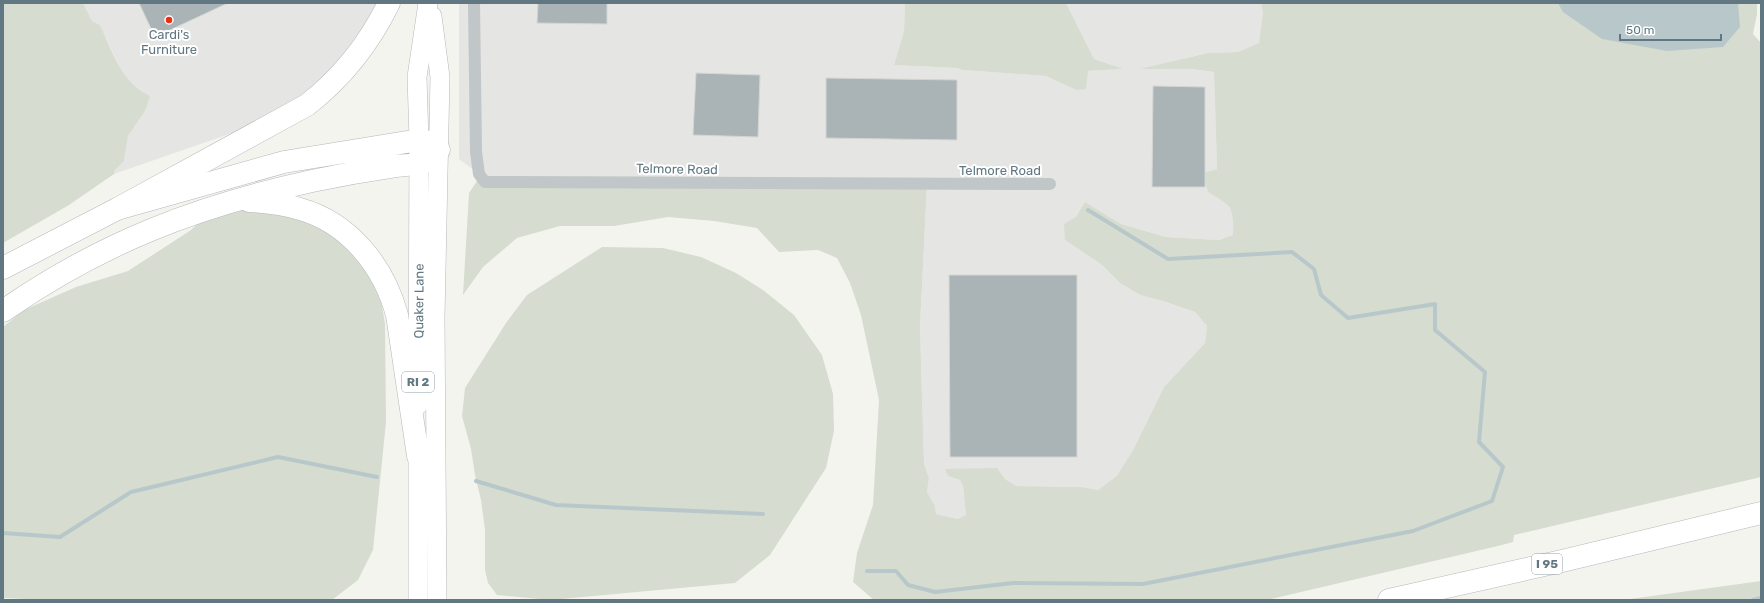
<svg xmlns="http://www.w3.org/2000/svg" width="1764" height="603" font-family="Rubik,sans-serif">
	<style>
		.built { fill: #e5e5e3 }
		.green { fill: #d6dcd0 }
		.water { fill: #b8c8ca }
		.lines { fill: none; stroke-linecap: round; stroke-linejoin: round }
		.stream { stroke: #b8c8ca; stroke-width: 4 }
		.building { fill: #aab4b7; stroke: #d5d5d3 }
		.primary-casing { stroke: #b4b9bc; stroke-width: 20 }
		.motorway-casing { stroke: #b3b8ba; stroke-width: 23 }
		.minor { stroke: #c1c6c8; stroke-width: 12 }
		.primary { stroke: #fff; stroke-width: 19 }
		.motorway { stroke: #fff; stroke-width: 22 }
		.poi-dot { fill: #f12c13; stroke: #fff; stroke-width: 1.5 }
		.labels { text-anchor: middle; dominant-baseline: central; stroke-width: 4; stroke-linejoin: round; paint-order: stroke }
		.shield { fill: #fff; stroke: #90a0a8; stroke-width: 1 }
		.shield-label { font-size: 12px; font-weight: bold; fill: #617883 }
		.poi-label { font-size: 13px; fill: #617883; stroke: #fff }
		.street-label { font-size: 13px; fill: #617883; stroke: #fff }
	</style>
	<rect width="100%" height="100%" fill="#f4f4ef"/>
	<g class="built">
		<polygon points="83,3 386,3 344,72 284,115 114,174 115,170 124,161 128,136 145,111 139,91 125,79 100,25 92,21"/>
		<polygon points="459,3 905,3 904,31 894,65 957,68 962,70 1046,76 1076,90 1088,71 1122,69 1094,59 1066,3 1261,3 1263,14 1260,43 1238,52 1208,53 1142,69 1192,69 1214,72 1217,169 1204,173 1208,191 1224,201 1234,214 1233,235 1219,240 1166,237 1121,224 1085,202 1065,240 1102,265 1120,283 1140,295 1163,301 1195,312 1207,326 1205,343 1164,387 1133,450 1117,477 1098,490 1080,487 1016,486 1005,479 946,469 948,476 960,480 963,486 966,515 958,519 936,514 935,506 927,492 929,478 924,464 920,327 927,185 490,182 459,159"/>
	</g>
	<g class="green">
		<path d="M 3,3 L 83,3 L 92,21 L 100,25 C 113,52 121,83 150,96 L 145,111 L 128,136 L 124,161 L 115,170 L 114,174 L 69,205 L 3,243 Z"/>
		<polygon points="905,3 1066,3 1094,59 1123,69 1088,71 1086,89 1076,90 1046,76 962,70 957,68 894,65 904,31"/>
		<path d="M 1261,3 L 1757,3 L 1757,14 L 1753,34 L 1761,43 L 1761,477 L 1514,535 L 1513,542 L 1498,546 L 1267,600 L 874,600 L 853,582 L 857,553 L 873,505 L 879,400 L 861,315 L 850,283 L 837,258 L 818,250 L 779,252 L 757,228 L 714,221 L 668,217 L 614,226 L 560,226 L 517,238 L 483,267 L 463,295 L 469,193 L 477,181 L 927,185 L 920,327 L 924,464 L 929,478 L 927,492 L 935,506 L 936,514 L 958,519 L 966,515 L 963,486 L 960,480 L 948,476 L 945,469 L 997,468 L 1005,479 L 1016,486 L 1081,487 L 1098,490 L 1117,476 L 1133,450 L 1164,387 L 1205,343 L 1207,326 L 1195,312 L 1163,301 L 1140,295 L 1120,283 L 1102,265 L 1065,240 L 1064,224 L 1076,217 L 1085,202 L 1121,224 L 1166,237 L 1219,240 L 1233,235 C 1234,207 1232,206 1208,192 L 1203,173 L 1217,169 L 1214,72 L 1192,69 L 1140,69 L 1208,53 L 1238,52 L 1259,43 L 1263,14 Z"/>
		<polygon points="233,208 320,219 377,276 385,324 386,422 373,550 358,580 332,600 50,600 3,598 3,327 24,310 76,287 128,271 191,230 210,212"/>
		<polygon points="602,247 663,248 701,257 736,273 763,290 794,315 822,355 833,394 834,431 826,468 770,555 735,583 550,600 497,595 488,583 485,570 485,530 481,500 475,475 471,449 462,416 465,388 506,323 527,295"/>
		<polygon points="1761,581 1761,600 1623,600"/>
	</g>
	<polygon class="water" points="1558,3 1738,3 1740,27 1723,47 1667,51 1602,39 1563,12"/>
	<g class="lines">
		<g class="stream">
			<polyline points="476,481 556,505 763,514"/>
			<polyline points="3,533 60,537 131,492 278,457 377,477"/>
			<polyline points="867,571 896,571 908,585 935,592 1013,583 1143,584 1413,531 1492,501 1503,467 1479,442 1485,372 1435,330 1435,304 1348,318 1321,295 1314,269 1292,252 1168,259 1088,210"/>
			<polyline points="1753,600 1761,598"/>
		</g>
	</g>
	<g class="building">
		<polygon points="139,3 228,3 155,37"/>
		<polygon points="538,3 607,3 607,24 537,23"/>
		<polygon points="696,73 760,75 758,137 693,135"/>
		<polygon points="826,78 957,80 957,140 826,138"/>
		<polygon points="1153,86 1205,87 1205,187 1152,187"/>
		<polygon points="949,275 1077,275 1077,457 950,457"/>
	</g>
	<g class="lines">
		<g class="primary-casing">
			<g id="primary">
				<polyline points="432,16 440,77 435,318 437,600"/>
				<path id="s1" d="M 418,405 L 419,140 L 417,77 L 428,3"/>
				<polyline points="418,442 418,600"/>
			</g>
		</g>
		<g class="motorway-casing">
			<g id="motorway">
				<path d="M 249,201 C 266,202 284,204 300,209 C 350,223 384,267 397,315 L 418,456"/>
				<path d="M 3,268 L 117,209 L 307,105 C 343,77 369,44 389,3"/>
				<path d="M 3,311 C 101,243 197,206 312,181 C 340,175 368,170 396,166 C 406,165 419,165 428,160 C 433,158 436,154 439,150 L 429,142 L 419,140 L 284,162 L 117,209"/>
				<polyline points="1389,600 1562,561 1761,513"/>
			</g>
		</g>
		<polyline class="minor" points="474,3 476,152 479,174 485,182 1050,184"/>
		<use href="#primary" class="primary"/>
		<use href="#motorway" class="motorway"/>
	</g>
	<circle class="poi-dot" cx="169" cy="20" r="4"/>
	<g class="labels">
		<g class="shield">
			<rect x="402" y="372" width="32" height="20" rx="3"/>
			<rect x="1532" y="554" width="30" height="20" rx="3"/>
		</g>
		<g class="shield-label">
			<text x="418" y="382">RI 2</text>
			<text x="1547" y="564">I 95</text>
		</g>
		<g class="poi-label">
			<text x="169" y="34">Cardi's<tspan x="169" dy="15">Furniture</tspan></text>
		</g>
		<g class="street-label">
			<text transform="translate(677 169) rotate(1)">Telmore Road</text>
			<text x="1000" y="170">Telmore Road</text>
			<text stroke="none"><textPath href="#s1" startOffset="104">Quaker Lane</textPath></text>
		</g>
	</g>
	<rect width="1764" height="603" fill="none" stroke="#617883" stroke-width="8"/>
	<path d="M1620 34v6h101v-6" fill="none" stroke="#617883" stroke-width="2"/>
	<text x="1626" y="34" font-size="12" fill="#617883" stroke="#ffffff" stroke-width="3" paint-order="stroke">50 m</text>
</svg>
